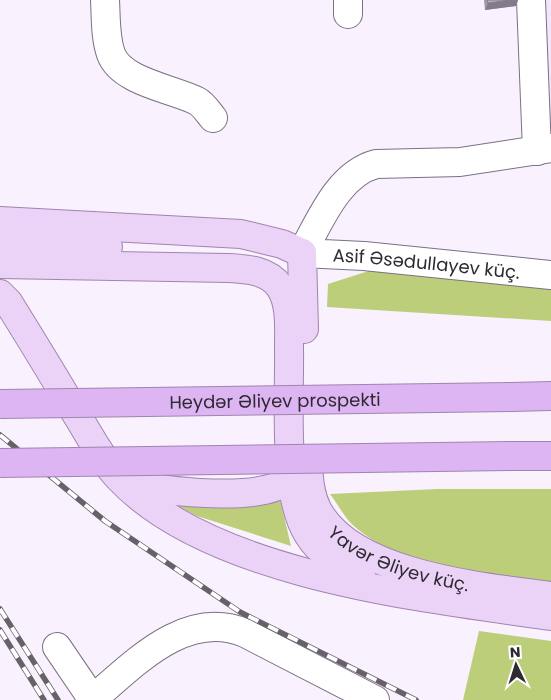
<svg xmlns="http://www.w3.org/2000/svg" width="551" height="700" font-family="Poppins,sans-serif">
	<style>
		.built { fill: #f3e5fc }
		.green { fill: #bdce7a }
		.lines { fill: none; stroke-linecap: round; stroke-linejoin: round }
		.minor-casing { stroke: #7c7083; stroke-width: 30 }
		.major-casing { stroke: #a084af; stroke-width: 30 }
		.highway-casing { stroke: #a084af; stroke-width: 30 }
		.minor { stroke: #fff; stroke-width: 28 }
		.major { stroke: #ebd3f8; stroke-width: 28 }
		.highway { stroke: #ddb5f3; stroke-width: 28 }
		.rail-casing { stroke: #67616a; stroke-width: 5.5 }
		.rail { stroke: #fff; stroke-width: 4; stroke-dasharray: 11; stroke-linecap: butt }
		.highway-bridge-casing { stroke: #a084af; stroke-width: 30; stroke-linecap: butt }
		.highway-bridge { stroke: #ddb5f3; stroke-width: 28 }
		.wall { fill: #a397a9 }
		.shaded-wall { fill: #847b89 }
		.building { fill: #bdb0c4; stroke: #847b89 }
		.labels { text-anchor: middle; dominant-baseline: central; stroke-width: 5; stroke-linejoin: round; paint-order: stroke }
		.street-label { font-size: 18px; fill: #2f2a32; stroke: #fff }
	</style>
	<rect width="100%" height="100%" fill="#f9f1fe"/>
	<polygon class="built" points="541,0 551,0 551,135 548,135"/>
	<g class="green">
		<polygon points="378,268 551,287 551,321 327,307 328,284"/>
		<path d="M 437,489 L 551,489 L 551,582 C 485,574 409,572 355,527 C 345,519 338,504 330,494 Z"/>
		<polygon points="280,499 291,546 197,516 172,503"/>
		<polygon points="479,631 551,641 551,700 463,700"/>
	</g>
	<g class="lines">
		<g class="minor-casing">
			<g id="minor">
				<path d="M 105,0 C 106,17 105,37 111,54 C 121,82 174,89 197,101 C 204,105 208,112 213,118"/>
				<polyline points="348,0 348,14"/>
				<polyline points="531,0 537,151"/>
				<path id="s1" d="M 551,148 L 460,162 L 376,164 C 338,174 320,221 302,253 L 364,256 L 551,275"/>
				<polyline points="57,647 93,700"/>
				<path d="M 93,699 C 134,664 186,608 245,633 L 375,700"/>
			</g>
		</g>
		<g class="major-casing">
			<g id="major">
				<polyline points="0,221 241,234 282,244 302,253"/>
				<polyline points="0,244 108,247"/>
				<polyline points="302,253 304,329"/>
				<path d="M 0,264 L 228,268 C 247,269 268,270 280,287 C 291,303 289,328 289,347 C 290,397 282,493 308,534 C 320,554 341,566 361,576"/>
				<path d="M 0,294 L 8,302 C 31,339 53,375 75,412 C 89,434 101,459 119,478 C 210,575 424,598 551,616"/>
				<path id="s2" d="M 308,465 C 309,480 310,495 317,509 C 352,576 484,587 551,596"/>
				<path d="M 125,480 C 157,493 243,499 275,487 C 286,483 295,475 301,465"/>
			</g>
		</g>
		<g class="highway-casing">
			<g id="highway">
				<polyline points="511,397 551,396"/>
				<polyline points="510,456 551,456"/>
			</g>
		</g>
		<use href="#minor" class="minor"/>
		<use href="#major" class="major"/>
		<use href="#highway" class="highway"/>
		<g class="rail-casing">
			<g id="rail">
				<polyline points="0,435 105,521 240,612 416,700"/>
				<polyline points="0,609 58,700"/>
				<polyline points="0,630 44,700"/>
			</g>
		</g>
		<use href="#rail" class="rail"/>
		<g class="highway-bridge-casing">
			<g id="highway-bridge">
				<path id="s3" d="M 0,404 L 511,397"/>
				<polyline points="0,463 510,456"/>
			</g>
		</g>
		<use href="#highway-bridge" class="highway-bridge"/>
	</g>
	<polygon class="wall" points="484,0 518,0 516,6 485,10"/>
	<polygon class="shaded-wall" points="510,0 518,0 516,6 485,10 488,3"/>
	<polygon class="building" points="487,0 510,0 488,3"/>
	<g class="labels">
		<g class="street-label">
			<text stroke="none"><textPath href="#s1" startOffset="420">Asif Əsədullayev küç.</textPath></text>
			<text stroke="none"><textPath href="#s3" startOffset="275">Heydər Əliyev prospekti</textPath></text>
			<text stroke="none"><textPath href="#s2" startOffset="145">Yavər Əliyev küç.</textPath></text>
		</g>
	</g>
	<g transform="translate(516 665) rotate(356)" stroke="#ffffff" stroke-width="4" paint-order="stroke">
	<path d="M0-4L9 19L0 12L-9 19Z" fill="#2f2a32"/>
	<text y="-8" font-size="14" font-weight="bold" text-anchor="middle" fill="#2f2a32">N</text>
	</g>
</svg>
